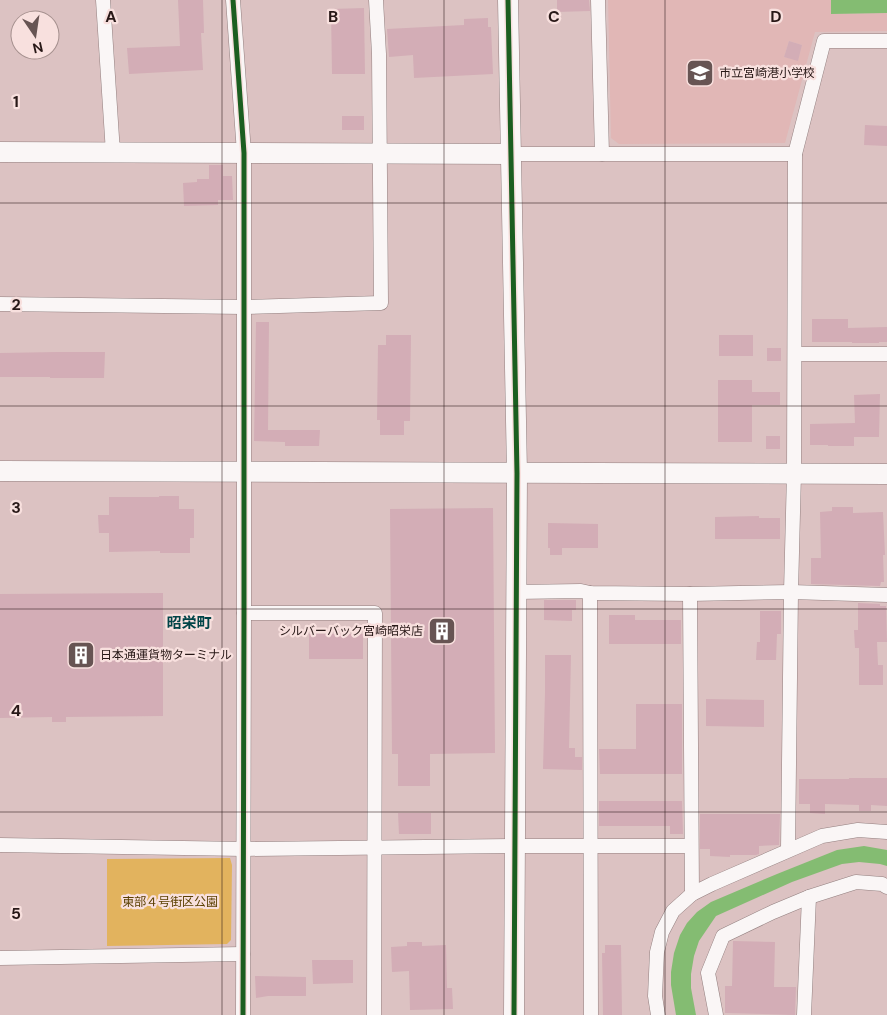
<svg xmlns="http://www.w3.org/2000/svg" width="887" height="1015" font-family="'DM Sans','Noto Sans JP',sans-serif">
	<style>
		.built { fill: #e1b7b6; fill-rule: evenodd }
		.green { fill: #e2b35e }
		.water { fill: #84bc72 }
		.building { fill: #d3adb6 }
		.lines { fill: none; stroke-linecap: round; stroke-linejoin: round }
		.street-casing { stroke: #927f7f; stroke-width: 15 }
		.secondary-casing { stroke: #927f7f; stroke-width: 21 }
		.street { stroke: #faf6f6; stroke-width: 14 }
		.secondary { stroke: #faf6f6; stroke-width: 20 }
		.cycleway-casing { stroke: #f8e0de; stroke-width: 8 }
		.cycleway { stroke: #1b5e20; stroke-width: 5 }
		.grid { fill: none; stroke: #281817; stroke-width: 1; stroke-opacity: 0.55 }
		.labels { text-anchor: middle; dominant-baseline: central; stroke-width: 4.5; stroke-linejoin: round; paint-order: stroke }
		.poi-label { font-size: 12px; fill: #281817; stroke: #f8e0de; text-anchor: start }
		.park-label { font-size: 12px; fill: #5b4002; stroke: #f8e0de }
		.quarter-label { font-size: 15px; font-weight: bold; fill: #004448; stroke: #f8e0de }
		.grid-label { font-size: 16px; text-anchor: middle; font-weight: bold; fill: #281817; stroke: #f8e0de; stroke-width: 4.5; stroke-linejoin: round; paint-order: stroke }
	</style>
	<rect width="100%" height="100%" fill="#dcc2c2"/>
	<path class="built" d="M 608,0 L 831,0 L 831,14 L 887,13 L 887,31 L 815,32 L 785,143 L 619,144 L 611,138 ZM 789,41 L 802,45 L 798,60 L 784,57 Z"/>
	<polygon class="green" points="230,858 232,865 231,940 227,944 107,946 107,859"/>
	<g class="water">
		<polygon points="831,0 887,0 887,13 831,14"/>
		<polygon points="864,846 887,850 887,866 880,864 859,862 842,864 792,882 716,916 699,941 694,956 691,974 691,988 696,1015 676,1015 671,985 671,972 674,953 680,935 687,923 697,912 711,902 777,874 837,850"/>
	</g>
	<g class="building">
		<polygon points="178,0 203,0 204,33 201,33 203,70 129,74 127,48 180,46"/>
		<polygon points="557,0 589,0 590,11 557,12"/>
		<polygon points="364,8 365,74 332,74 331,9"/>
		<polygon points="488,18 488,27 491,27 493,74 414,78 413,55 389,57 387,29 464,25 464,19"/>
		<polygon points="789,41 802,45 798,61 784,57"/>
		<rect x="342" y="116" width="22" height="14"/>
		<polygon points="865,125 887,126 887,146 864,145"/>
		<polygon points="209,165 223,165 223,176 232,176 233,200 218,200 218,205 184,206 183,183 197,182 197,179 209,179"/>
		<polygon points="812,319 848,319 848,328 887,327 887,342 879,342 879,343 852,343 852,342 812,342"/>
		<polygon points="256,322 269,322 268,430 320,430 319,446 285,446 285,442 254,441"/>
		<polygon points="386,335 411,335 410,421 404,421 404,435 380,435 380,420 377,420 378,345 386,345"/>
		<rect x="719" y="335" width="34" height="21"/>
		<rect x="767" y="348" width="14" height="13"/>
		<polygon points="57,352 105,352 104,378 50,378 50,377 0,377 0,353"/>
		<polygon points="718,380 752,380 752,392 780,392 780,405 752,405 752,442 718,442"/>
		<polygon points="880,394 879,437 854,437 854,446 828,446 828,445 810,445 810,424 855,423 854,395"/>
		<rect x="766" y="436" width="14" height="13"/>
		<polygon points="159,496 179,496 179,509 194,509 194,538 190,538 190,553 160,553 160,551 109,552 109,533 99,533 98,515 109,515 109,497 159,497"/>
		<polygon points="832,507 853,507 853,513 883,512 885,555 883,555 884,582 881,582 880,586 811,584 811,558 821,558 820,512 832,511"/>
		<polygon points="493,508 495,753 430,754 430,786 398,786 398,754 392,754 390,509"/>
		<polygon points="759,516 759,518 780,518 780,539 715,539 715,517"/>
		<polygon points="548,523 598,524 598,548 562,548 562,555 550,555 550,548 548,548"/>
		<polygon points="163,593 163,716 66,717 66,722 52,722 52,717 0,718 0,594"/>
		<polygon points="544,600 576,600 576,610 572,610 572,621 544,620"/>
		<polygon points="858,603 880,604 880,606 886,606 887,642 877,642 878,665 883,665 883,685 859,685 859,648 855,648 854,630 858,630"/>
		<polygon points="760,611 781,611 781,634 777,634 776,660 756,660 757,642 760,642"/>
		<polygon points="609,615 635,615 635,620 681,620 681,644 609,644"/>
		<rect x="309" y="634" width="54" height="25"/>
		<polygon points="545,655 571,655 569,748 575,748 575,757 582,757 582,770 543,769 545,693"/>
		<polygon points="706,699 764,700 764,727 706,726"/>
		<polygon points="636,704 682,704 682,774 600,774 599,749 636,749"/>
		<polygon points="849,778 887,778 887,806 871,805 871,811 859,811 859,805 825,804 825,814 810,813 810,804 799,804 799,779 849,779"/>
		<polygon points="599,801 682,801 683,834 670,834 670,826 599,826"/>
		<polygon points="398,813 431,813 431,834 399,834"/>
		<polygon points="700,814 780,814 779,845 759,846 759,854 756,855 730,855 730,857 710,856 710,849 700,849"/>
		<polygon points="733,941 775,942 774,987 796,987 795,1015 725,1013 725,986 732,986"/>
		<polygon points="407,942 422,942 422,946 446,945 447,988 452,988 453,1009 410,1010 409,971 392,972 391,947 407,946"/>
		<polygon points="605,945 621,945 622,1015 603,1015 602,953 605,953"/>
		<polygon points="312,960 353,960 353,983 313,984"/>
		<polygon points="255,976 306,977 306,996 268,996 256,998"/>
	</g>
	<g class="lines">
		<g class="street-casing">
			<g id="street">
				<polyline points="103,0 113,153"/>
				<polyline points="233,0 244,153 244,613 243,1015"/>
				<polyline points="598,0 602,154"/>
				<polyline points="510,154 795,154"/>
				<polyline points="0,304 244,307 381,303 379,54 376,0"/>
				<polyline points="795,354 887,354"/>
				<polyline points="516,592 581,591 590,593 690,594 791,592 887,595"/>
				<polyline points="590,593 591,1015"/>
				<polyline points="690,594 692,894"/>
				<polyline points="244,613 375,613 374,1015"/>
				<polyline points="0,845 244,849 514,846 691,846"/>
				<polyline points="788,850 791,592 794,473 795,154 824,41 887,41"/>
				<polyline points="0,958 243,954"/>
				<polyline points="658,1015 655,996 657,952 662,932 673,911 692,894 712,884 822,836 858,830 887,832"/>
				<polyline points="716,1015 708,973 723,936 773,912 809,897 856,882 882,884 887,887"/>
				<polyline points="804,1015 809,897"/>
			</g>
		</g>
		<g class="secondary-casing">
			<g id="secondary">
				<polyline points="508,0 517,473 514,1015"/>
				<polyline points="0,152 510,154"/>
				<polyline points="0,471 887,474"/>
			</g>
		</g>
		<use href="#street" class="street"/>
		<use href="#secondary" class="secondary"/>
		<g class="cycleway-casing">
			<g id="cycleway">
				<polyline points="233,0 244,153 244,613 243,1015"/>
				<polyline points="508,0 517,473 514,1015"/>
			</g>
		</g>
		<use href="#cycleway" class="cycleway"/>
	</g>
	<path class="grid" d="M 222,0 L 222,1015M 444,0 L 444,1015M 665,0 L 665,1015M 0,203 L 887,203M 0,406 L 887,406M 0,609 L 887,609M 0,812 L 887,812"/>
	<defs>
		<g id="school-square" transform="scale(1.4375)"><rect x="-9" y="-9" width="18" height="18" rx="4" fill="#675453" stroke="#f8e0de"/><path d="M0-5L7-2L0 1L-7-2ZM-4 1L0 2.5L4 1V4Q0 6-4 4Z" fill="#fff"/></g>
		<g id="building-square" transform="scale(1.4375)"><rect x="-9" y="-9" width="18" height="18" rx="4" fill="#675453" stroke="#f8e0de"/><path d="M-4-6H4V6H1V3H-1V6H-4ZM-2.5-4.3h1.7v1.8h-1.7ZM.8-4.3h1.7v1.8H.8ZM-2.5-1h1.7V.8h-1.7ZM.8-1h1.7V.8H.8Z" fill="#fff"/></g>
	</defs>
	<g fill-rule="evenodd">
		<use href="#school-square" x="700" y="73"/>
		<use href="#building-square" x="442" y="631"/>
		<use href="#building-square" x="81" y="655"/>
	</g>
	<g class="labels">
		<g class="poi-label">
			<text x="719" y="73">市立宮崎港小学校</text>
			<text x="423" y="631" text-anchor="end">シルバーバック宮崎昭栄店</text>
			<text x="100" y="655">日本通運貨物ターミナル</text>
		</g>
		<g class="park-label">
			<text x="170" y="902">東部４号街区公園</text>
		</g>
		<g class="quarter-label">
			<text x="189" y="623">昭栄町</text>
		</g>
	</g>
	<g class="grid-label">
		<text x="111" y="22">A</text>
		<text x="333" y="22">B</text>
		<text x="554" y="22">C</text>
		<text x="776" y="22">D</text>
		<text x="16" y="107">1</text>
		<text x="16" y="310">2</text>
		<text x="16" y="513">3</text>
		<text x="16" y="716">4</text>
		<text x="16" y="919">5</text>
	</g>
	<g transform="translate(35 35) rotate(167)"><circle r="24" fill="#f8e0de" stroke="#a5908e"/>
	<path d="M0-4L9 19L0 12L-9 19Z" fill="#675453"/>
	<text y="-8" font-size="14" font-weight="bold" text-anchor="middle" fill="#281817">N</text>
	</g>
</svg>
